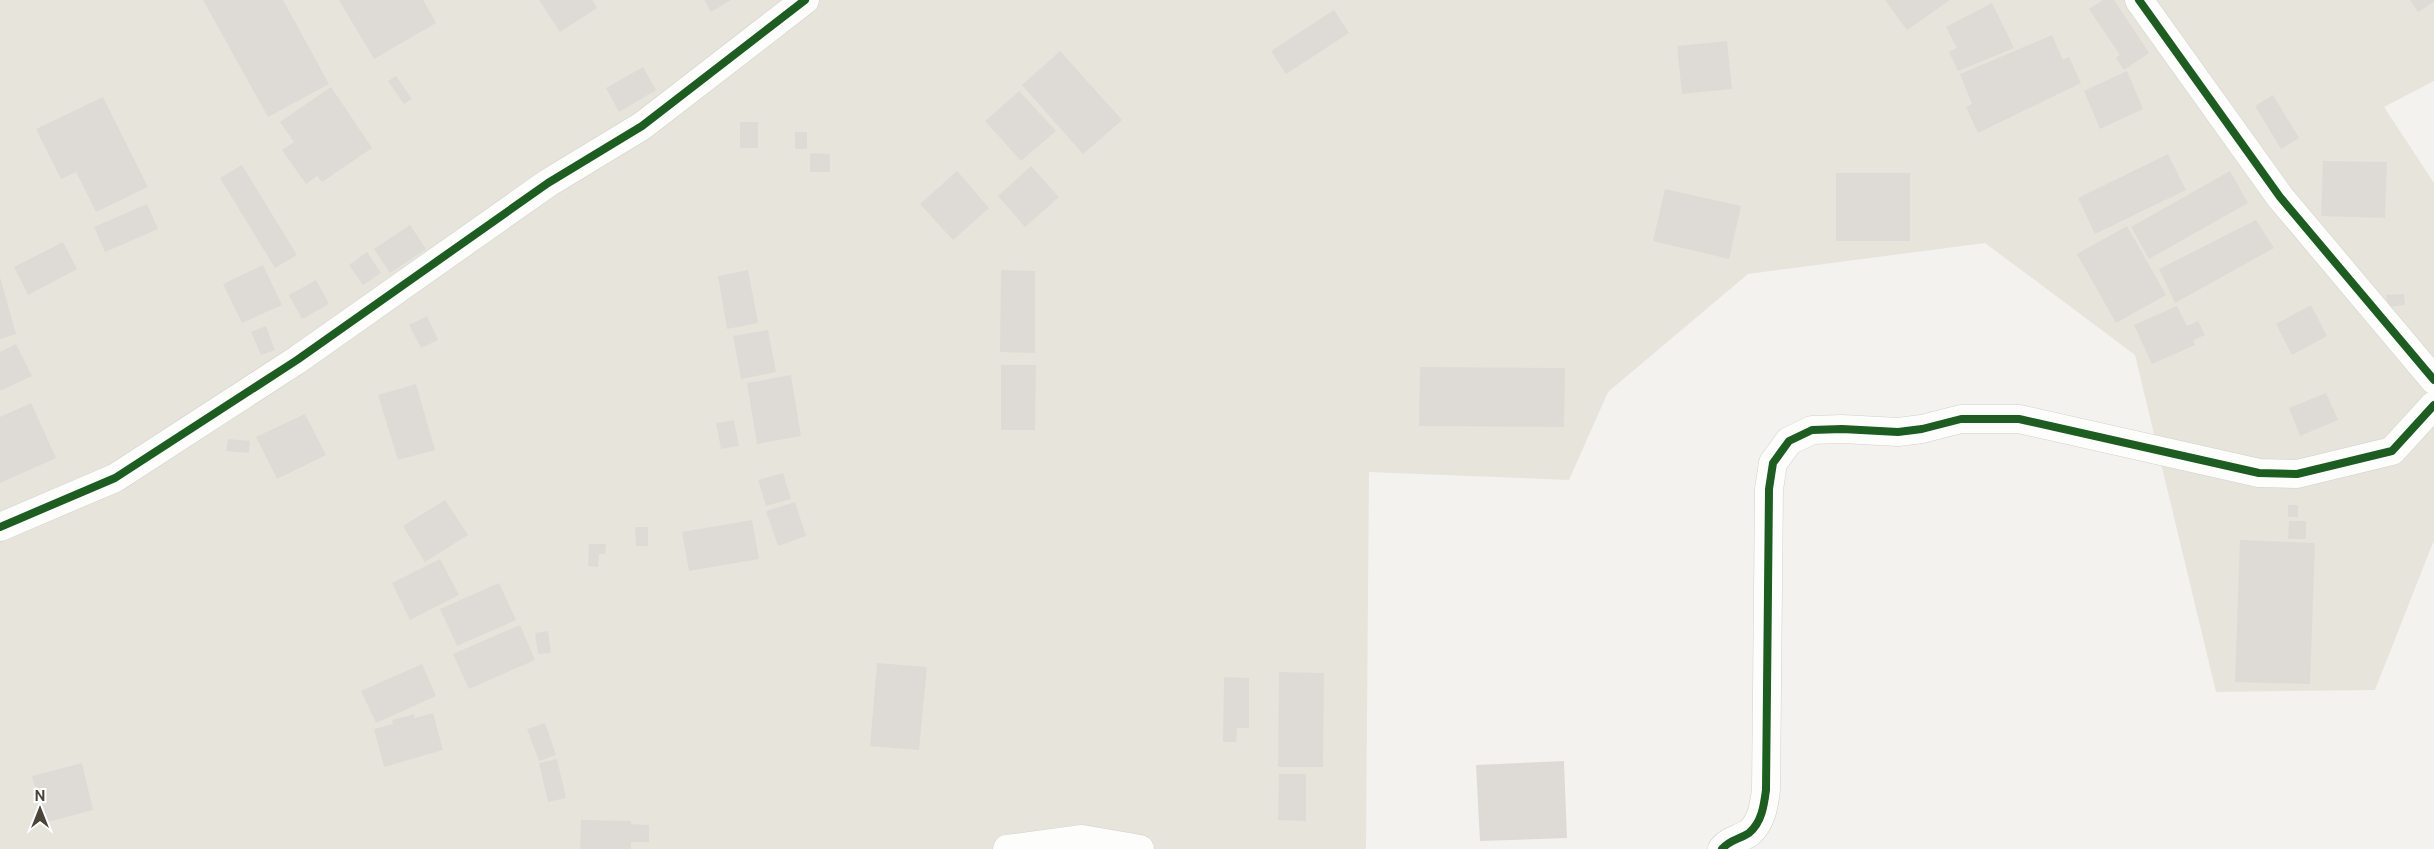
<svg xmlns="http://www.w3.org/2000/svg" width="2434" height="849" font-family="'Public Sans',sans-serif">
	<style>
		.residential { fill: #e7e4dc }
		.building { fill: #dedbd6 }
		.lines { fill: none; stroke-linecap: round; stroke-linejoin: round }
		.street-casing { stroke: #d2d0cb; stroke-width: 29 }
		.street { stroke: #fdfdfc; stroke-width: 28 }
		.cycleway-casing { stroke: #fff; stroke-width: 11 }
		.cycleway { stroke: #1b5e20; stroke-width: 8 }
	</style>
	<rect width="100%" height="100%" fill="#f4f2ee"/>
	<polygon class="residential" points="0,0 2434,0 2434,81 2384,107 2434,183 2434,540 2375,690 2216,692 2135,355 1985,243 1748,274 1608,392 1569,480 1369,472 1366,849 0,849"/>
	<g class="building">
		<polygon points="203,0 283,0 329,84 268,117"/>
		<polygon points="339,0 423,0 436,23 374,59"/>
		<polygon points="539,0 592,0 597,8 560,32"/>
		<polygon points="704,0 731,0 711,12"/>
		<polygon points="1885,0 1950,0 1907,30"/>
		<polygon points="2103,0 2114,0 2149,53 2124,70 2116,58 2120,55 2089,9"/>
		<polygon points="2410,0 2434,0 2434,2 2418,12"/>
		<polygon points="1992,3 2014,48 1958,71 1949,52 1957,48 1946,27"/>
		<polygon points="1334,10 1349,33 1286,74 1271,51"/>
		<polygon points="2052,35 2063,60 2069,57 2081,83 1978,133 1966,107 1972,104 1960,74"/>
		<polygon points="1727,41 1732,89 1682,94 1677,46"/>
		<polygon points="1060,51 1122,120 1083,154 1022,85"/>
		<polygon points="643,67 656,90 619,112 606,88"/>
		<polygon points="2127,71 2143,109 2100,129 2084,91"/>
		<polygon points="396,76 412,99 404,104 388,81"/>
		<polygon points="331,87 372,148 322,182 317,176 306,184 282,150 294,142 280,122"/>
		<polygon points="1019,91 1056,131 1021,161 985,121"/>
		<polygon points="2273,95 2299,138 2281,149 2255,106"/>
		<polygon points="103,97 148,187 96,212 76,172 61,179 36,129"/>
		<rect x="740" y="122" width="18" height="26"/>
		<rect x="795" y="132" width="12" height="17"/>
		<polygon points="810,153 830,154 830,172 810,172"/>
		<polygon points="2168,154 2186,190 2095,234 2078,198"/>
		<polygon points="2323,161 2387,162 2385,218 2321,216"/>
		<polygon points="242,165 297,255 275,268 220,178"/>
		<polygon points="1031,166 1059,197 1025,227 998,196"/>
		<polygon points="957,171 989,208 953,240 920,204"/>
		<polygon points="2230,171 2248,203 2149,259 2131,227"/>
		<rect x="1836" y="173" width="74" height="68"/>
		<polygon points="1665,189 1741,206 1729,259 1653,241"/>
		<polygon points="147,204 158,229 105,252 94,227"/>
		<polygon points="2256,220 2274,248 2175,303 2159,269"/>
		<polygon points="410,225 426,249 390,273 374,249"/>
		<polygon points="2127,226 2166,295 2116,323 2077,254"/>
		<polygon points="63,242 77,269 28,295 14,267"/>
		<polygon points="367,252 381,273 363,285 349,265"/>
		<polygon points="263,265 282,305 242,323 223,284"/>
		<polygon points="748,270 758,323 727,329 718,276"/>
		<polygon points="1001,270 1035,271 1035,353 1000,352"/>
		<polygon points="0,277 16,334 0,339"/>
		<polygon points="316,280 329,304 302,319 289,295"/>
		<polygon points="2404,294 2405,305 2388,307 2386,295"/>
		<polygon points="2311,305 2327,336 2292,355 2276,324"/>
		<polygon points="2177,306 2187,326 2198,321 2205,335 2193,340 2195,345 2152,364 2134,325"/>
		<polygon points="427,316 438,340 421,348 409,325"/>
		<polygon points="266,326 275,350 261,355 251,332"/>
		<polygon points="768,330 776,372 741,379 733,336"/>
		<polygon points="16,344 32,376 0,391 0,352"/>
		<polygon points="1001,365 1036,365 1035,430 1001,430"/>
		<polygon points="1420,367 1565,368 1564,427 1419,426"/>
		<polygon points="791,375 801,436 757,444 747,383"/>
		<polygon points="416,384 435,450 398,460 378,395"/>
		<polygon points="2326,393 2338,420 2300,436 2289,408"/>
		<polygon points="31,403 56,458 0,483 0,417"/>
		<polygon points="305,414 326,455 277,479 256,437"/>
		<polygon points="734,420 739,446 721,449 716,423"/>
		<polygon points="228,439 250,441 249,453 226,451"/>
		<polygon points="783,473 791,499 766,506 758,480"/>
		<polygon points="445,500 468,535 425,562 403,526"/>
		<polygon points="795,502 806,536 778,546 766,511"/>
		<rect x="2288" y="505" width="10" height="12"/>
		<polygon points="752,520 759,559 689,571 682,532"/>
		<polygon points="2289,521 2306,521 2306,539 2288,539"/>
		<polygon points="635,527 648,527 648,546 636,546"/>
		<polygon points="2240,540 2315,543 2310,684 2235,682"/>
		<polygon points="589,544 606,544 605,554 599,554 598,567 588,566"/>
		<polygon points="440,559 459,595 410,620 392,583"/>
		<polygon points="499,583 516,620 457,646 440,609"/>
		<polygon points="520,625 535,660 469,689 453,654"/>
		<polygon points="548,631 551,653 538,654 535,633"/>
		<polygon points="877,663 927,667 919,750 870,746"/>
		<polygon points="422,664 436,696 376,723 361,691"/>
		<polygon points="1279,672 1324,673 1323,767 1278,767"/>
		<polygon points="1224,677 1249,678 1249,728 1237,728 1236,742 1223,742"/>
		<polygon points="433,713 443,750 384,767 374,729 393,724 392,720 414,714 415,718"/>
		<polygon points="545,723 556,755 539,761 527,729"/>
		<polygon points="557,759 566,798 548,802 539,763"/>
		<polygon points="1564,761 1567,838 1480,841 1476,765"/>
		<polygon points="82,763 93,810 44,823 32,776"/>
		<polygon points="1279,774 1306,774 1306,821 1278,820"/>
		<polygon points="581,820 631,821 631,824 649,825 649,842 631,842 631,849 580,849"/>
	</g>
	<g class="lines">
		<g class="street-casing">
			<g id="street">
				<polyline points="2139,0 2280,197 2434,380"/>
				<polyline points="0,527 115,478 297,360 548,183 642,126 805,0"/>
				<polyline points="1007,849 1082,839 1140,849"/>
				<path d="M 1722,849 C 1729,840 1740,839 1749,833 C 1762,822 1764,805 1766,790 L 1769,489 L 1773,463 L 1789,441 L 1812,430 L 1842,429 L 1898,432 L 1922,429 L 1961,419 L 2019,419 L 2259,473 L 2297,474 L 2392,451 L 2434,405"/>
			</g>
		</g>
		<use href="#street" class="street"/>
		<g class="cycleway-casing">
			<g id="cycleway">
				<polyline points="2139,0 2280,197 2434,380"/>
				<polyline points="0,527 115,478 297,360 548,183 642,126 805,0"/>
				<path d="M 1722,849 C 1729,840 1740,839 1749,833 C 1762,822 1764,805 1766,790 L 1769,489 L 1773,463 L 1789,441 L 1812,430 L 1842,429 L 1898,432 L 1922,429 L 1961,419 L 2019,419 L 2259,473 L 2297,474 L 2392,451 L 2434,405"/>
			</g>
		</g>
		<use href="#cycleway" class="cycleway"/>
	</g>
	<g transform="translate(40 809)" stroke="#ffffff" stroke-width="4" paint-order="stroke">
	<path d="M0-4L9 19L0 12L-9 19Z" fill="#4b4439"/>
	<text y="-8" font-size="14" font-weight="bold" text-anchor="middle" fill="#4b4439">N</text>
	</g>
</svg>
